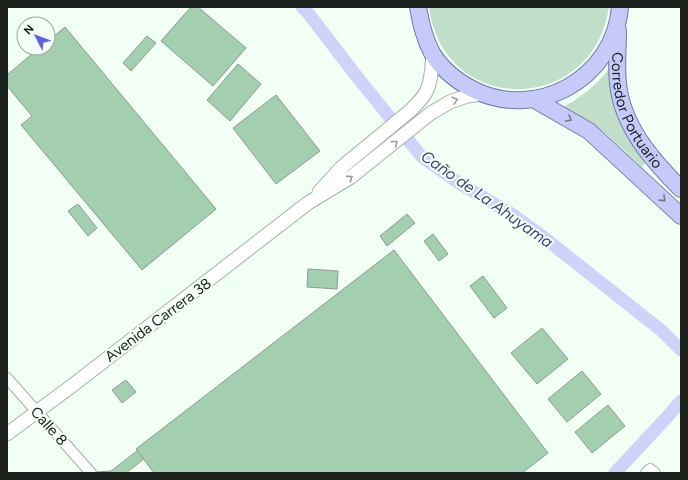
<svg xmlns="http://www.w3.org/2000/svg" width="688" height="480" font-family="Figtree,sans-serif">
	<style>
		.green { fill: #c1dec9 }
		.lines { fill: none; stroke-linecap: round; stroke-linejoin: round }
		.canal { stroke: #ced3f7; stroke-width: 13 }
		.building { fill: #a3cfb0; stroke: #8e9a91 }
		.minor-casing { stroke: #a3b0a7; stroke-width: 12 }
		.tertiary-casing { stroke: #a3b0a7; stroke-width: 15 }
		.primary-casing { stroke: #7178a9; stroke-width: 18 }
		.minor { stroke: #fff; stroke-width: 10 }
		.tertiary { stroke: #fff; stroke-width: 13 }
		.primary { stroke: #c5caf8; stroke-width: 16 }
		.oneway { stroke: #999b9a }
		.oneway2 { stroke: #70768b }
		.labels { text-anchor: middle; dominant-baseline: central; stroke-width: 4; stroke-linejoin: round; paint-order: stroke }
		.street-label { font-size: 15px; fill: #1c211e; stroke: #f1fff5 }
		.water-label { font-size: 16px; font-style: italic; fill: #41447c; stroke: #f1fff5 }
	</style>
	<rect width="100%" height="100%" fill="#f1fff5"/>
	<g class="green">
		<path d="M 429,7 L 609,7 C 593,116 443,117 429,7 Z"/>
		<path d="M 609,69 L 623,126 L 635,149 L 646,162 L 642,167 L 603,131 L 586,121 L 562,108 C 583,96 594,87 609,69 Z"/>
	</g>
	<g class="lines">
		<g class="canal">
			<polyline points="302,7 308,13 358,78 422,157 459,183 510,213 542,236 662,331 681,350"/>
			<polyline points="615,473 668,416 681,401"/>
		</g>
	</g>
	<g class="building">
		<polygon points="191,7 198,7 246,48 213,86 161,41"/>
		<polygon points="65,27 216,209 142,270 21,125 32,116 7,86 7,75 39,48 48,48 48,41"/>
		<polygon points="147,36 156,43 131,71 123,63"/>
		<polygon points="238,64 261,84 230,121 207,100"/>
		<polygon points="276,95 320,151 276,184 233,128"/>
		<polygon points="78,204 97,228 88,236 68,211"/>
		<polygon points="407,214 415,223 387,246 380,236"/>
		<polygon points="433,234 448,254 439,261 424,241"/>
		<polygon points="394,250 548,453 522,473 154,473 136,449"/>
		<polygon points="308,269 338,271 337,289 307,287"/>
		<polygon points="483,276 507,308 494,318 470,286"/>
		<polygon points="542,328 568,359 537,384 511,353"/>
		<polygon points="582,371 601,394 567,422 548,399"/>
		<polygon points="126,380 136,392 122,403 112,390"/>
		<polygon points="608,405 625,426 592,453 575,432"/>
		<polygon points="137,451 144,459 126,473 82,473 111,471"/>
	</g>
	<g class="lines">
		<g class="minor-casing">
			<g id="minor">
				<polyline points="7,378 91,473"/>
				<polyline points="646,473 650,469 655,473"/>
			</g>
		</g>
		<g class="tertiary-casing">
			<g id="tertiary">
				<path d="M 319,192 L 342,167 L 411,110 C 417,104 424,97 427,90 C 432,79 432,65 433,54"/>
				<polyline points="7,434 73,385 308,203 351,177 431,113 450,102 467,96 482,94"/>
			</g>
		</g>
		<g class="primary-casing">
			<g id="primary">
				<path d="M 418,7 C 421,23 424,38 432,53 C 441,68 457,81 472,89 C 536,122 614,79 620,7"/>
				<path id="s1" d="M 618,31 C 618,48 616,66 618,83 C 622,126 652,160 681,189"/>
				<polyline points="535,100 589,131 681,216"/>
			</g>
		</g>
		<use href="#minor" class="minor"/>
		<use href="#tertiary" class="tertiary"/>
		<use href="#primary" class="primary"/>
	</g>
	<defs><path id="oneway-chevron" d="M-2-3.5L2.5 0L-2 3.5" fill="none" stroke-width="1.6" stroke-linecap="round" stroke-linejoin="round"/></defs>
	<g class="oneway">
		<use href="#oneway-chevron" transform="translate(455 100) rotate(-19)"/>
		<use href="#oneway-chevron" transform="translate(395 143) rotate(-39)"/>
		<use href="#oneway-chevron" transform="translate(350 178) rotate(-34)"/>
	</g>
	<g class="oneway2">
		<use href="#oneway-chevron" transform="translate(569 119) rotate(30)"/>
		<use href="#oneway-chevron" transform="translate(663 199) rotate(44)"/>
	</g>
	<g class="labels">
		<g class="street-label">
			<text stroke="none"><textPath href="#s1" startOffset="84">Corredor Portuario</textPath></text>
			<text transform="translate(158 320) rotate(-37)">Avenida Carrera 38</text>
			<text transform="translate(49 426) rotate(48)">Calle 8</text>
		</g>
		<g class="water-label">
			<text transform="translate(487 199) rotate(35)">Caño de La Ahuyama</text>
		</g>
	</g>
	<rect width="688" height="480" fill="none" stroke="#1c211e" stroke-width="16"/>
	<g transform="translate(36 36) rotate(312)"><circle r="19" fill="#f1fff5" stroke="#9ca69f"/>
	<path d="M0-3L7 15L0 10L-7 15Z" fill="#6263db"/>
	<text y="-6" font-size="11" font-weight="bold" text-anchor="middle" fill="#1c211e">N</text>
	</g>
</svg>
